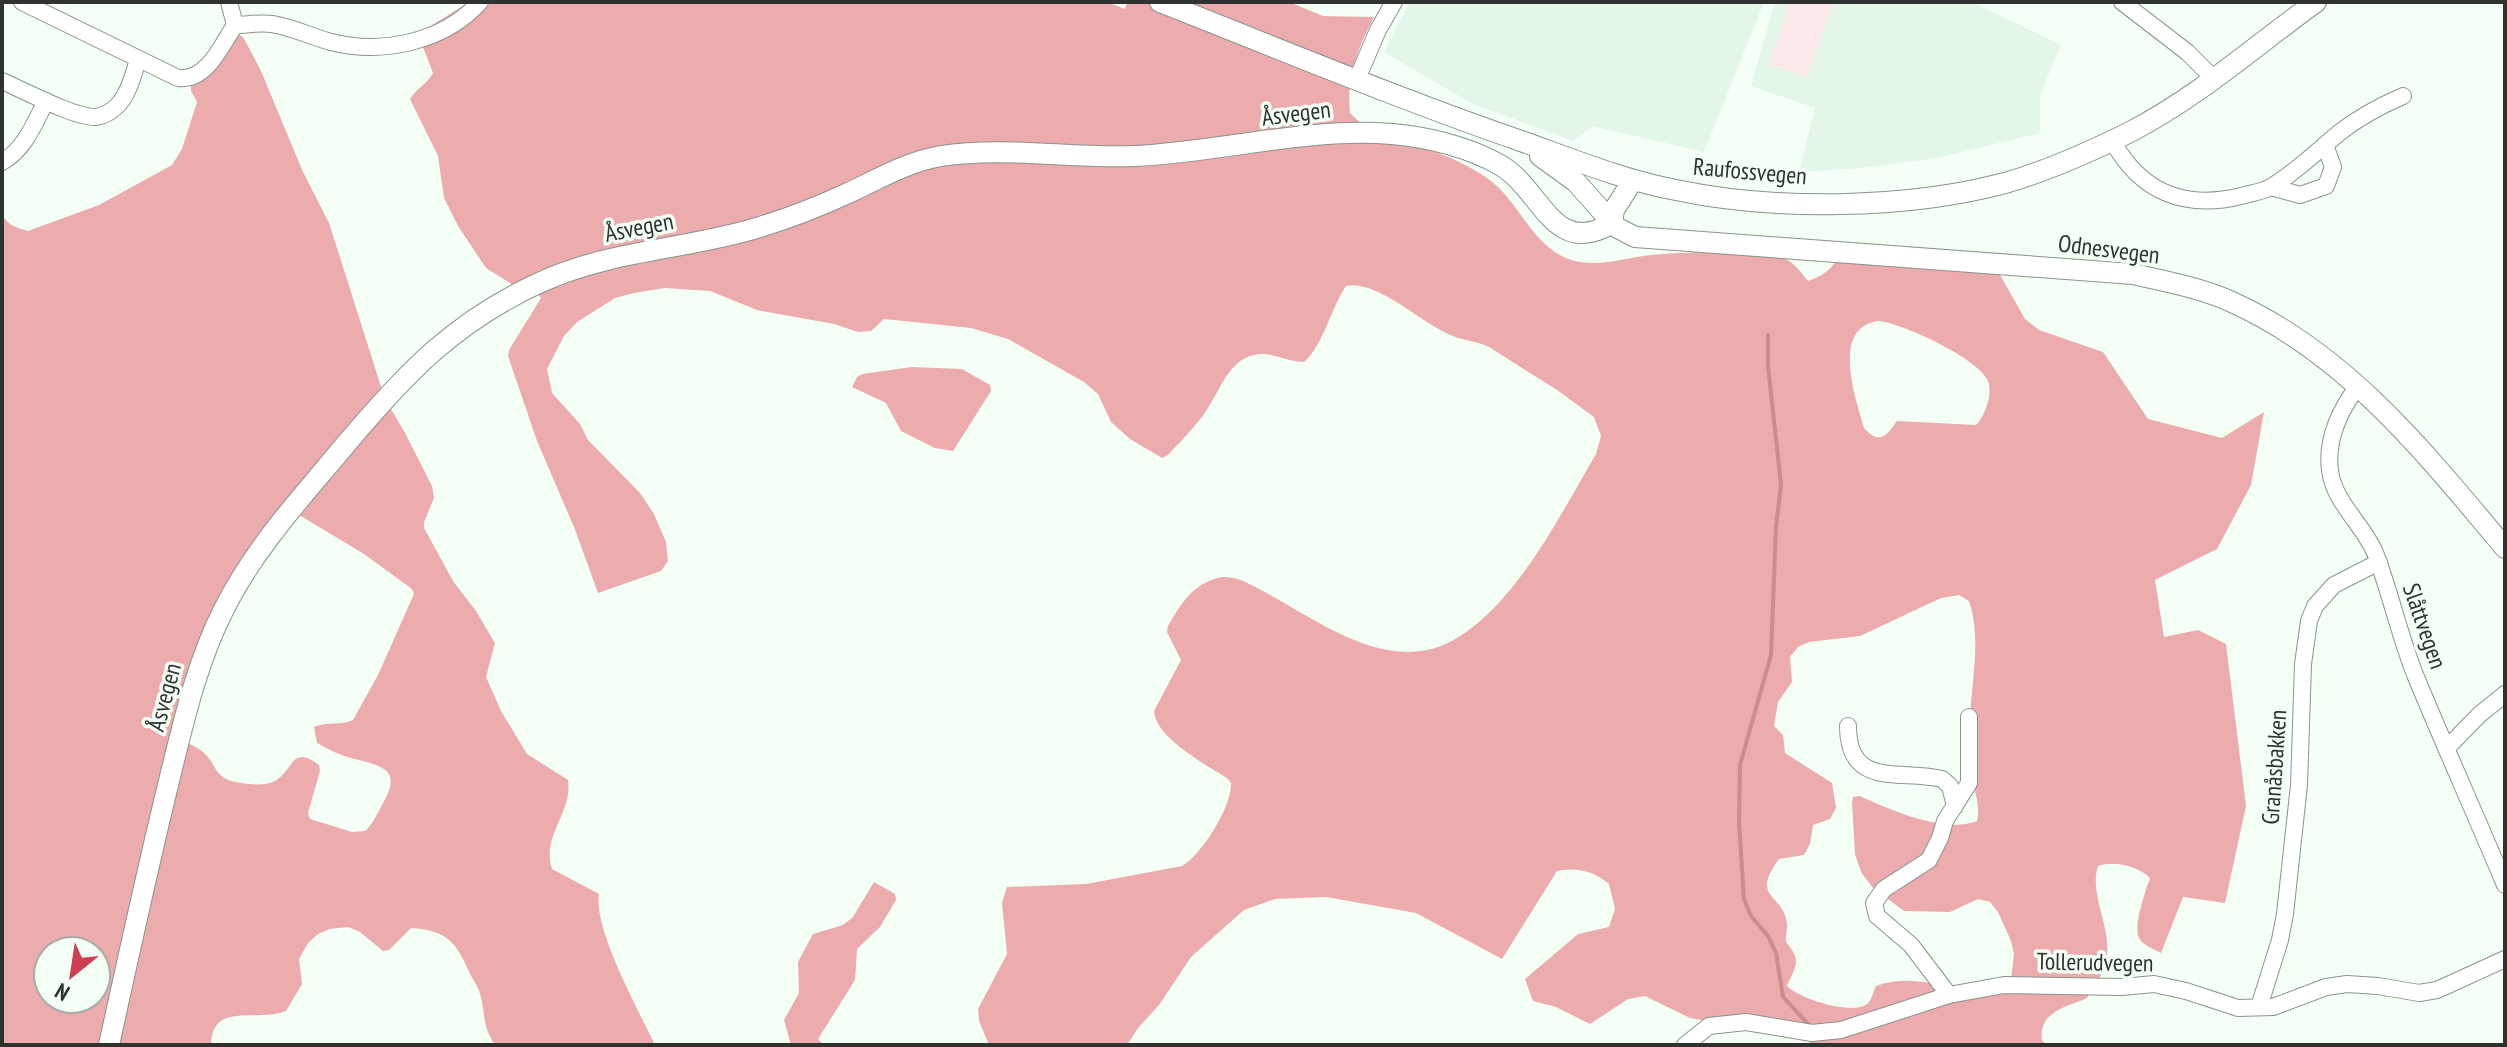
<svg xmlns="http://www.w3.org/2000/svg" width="2507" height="1047" font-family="'PT Sans Narrow',sans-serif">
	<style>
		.built { fill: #e4f6e8 }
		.green { fill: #fce8e8 }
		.forest { fill: #ecabad; fill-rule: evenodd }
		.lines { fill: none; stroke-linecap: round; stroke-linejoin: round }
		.stream { stroke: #cb8d8f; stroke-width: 4 }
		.minor-casing { stroke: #8a948c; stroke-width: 18 }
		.major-casing { stroke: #8a948c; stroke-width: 22 }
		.minor { stroke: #fff; stroke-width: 16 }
		.major { stroke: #fff; stroke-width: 20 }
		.labels { text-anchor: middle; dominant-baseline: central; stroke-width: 7; stroke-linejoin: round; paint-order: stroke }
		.street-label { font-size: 24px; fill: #2f3330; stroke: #f4fff6 }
	</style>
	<rect width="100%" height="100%" fill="#f4fff6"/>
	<g class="built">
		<polygon points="1410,2 1764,2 1704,152 1592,126 1573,141 1473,104 1384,52"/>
		<polygon points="1775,2 1972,2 2061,45 2040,95 2040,133 1937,158 1863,168 1799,172 1815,108 1751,86"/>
	</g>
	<polygon class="green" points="1790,2 1834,2 1807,77 1769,64"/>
	<g class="forest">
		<path d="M 469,2 L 1107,2 L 1125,9 L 1127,2 L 1289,2 L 1323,16 L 1374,17 C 1358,48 1346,77 1350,113 C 1372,137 1409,142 1438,153 C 1455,159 1472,168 1487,178 C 1522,202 1533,254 1580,262 C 1605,266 1628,257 1652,255 C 1677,252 1759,250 1781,257 C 1793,261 1800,271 1808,281 C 1828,274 1834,266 1844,247 L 1995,266 L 2025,319 L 2039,330 L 2103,352 L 2148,419 L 2222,438 L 2264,412 L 2251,485 L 2217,549 L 2155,580 L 2164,637 L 2198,630 L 2226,644 L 2246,806 L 2225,903 L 2183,897 L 2161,953 C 2154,949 2142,945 2139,938 C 2133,925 2146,890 2150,878 C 2139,866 2113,860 2098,866 C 2088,896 2115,931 2105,965 C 2102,976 2093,988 2087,998 C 2067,1007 2038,1011 2042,1041 L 2048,1045 L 1810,1045 L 1809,1039 L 1690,1018 L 1645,996 L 1628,999 L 1590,1024 L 1556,1007 L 1533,1001 L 1525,979 L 1578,934 L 1609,927 L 1615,909 L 1609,884 C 1593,871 1578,867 1557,871 L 1502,959 L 1416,913 L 1326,897 L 1275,899 L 1244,910 L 1191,957 L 1159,1005 L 1138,1028 L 1127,1045 L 989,1045 L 979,1021 L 978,1009 L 1007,954 L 1002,903 L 1007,887 L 1086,884 L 1182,866 C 1202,854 1232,806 1231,783 L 1227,778 C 1206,765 1155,737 1154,711 L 1181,660 L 1167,632 L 1168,626 C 1180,606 1190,587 1214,579 C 1232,572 1249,584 1265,592 C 1320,622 1392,678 1457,638 C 1518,601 1560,515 1596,454 L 1601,436 L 1594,417 L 1557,390 L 1489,347 C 1477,341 1465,341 1453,336 C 1423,325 1377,279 1346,286 C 1331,308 1323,346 1304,362 C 1289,362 1274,353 1260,354 C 1229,356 1221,390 1206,411 C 1195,427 1181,441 1168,455 L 1162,458 L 1130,439 L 1111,422 L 1098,394 L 1084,382 L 1008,339 L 971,328 L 884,319 L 871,331 L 858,332 L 834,324 L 757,310 L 710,291 L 665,288 L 634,293 L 615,298 L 577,322 L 564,336 L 547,369 L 552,393 L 580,424 L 588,440 L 640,493 L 654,514 L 666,542 L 668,561 L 661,571 L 598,593 L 574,527 L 537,441 L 508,356 L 509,350 L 541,298 L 537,292 L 513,285 L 486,268 L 458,226 L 444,198 L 438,156 L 410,99 C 417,88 427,84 433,73 L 418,34 ZM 1878,321 C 1902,323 1975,357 1987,379 C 1994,392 1985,416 1976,425 L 1897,421 C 1887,435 1880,446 1864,428 C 1856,399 1830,328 1878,321 ZM 1959,595 L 1969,601 C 1982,639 1971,682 1970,721 C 1969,740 1972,759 1973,778 C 1974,792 1981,808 1977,821 C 1945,834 1890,810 1860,796 L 1853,797 L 1852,803 L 1855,854 L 1861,872 L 1873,888 L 1904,911 L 1950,912 L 1978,899 L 1990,902 L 1998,912 L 2011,941 L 2014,954 L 2011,979 L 1980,995 C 1947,987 1911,973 1876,986 C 1873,991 1872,1000 1868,1003 C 1854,1017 1798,998 1787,986 C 1796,965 1802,961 1786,942 C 1785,935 1788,928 1787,923 C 1782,892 1750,899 1779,859 L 1804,855 L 1810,844 L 1813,825 L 1830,819 L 1836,808 L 1832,783 L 1785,753 L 1783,735 L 1774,726 L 1778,702 L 1792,682 L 1790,657 L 1798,647 L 1809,642 L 1860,636 L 1941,598 Z"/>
		<path d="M 226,27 L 243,37 L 261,71 L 303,172 L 329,223 L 385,399 L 404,431 L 432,486 L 434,498 L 424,522 L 424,528 L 453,581 L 476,611 L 495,643 L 486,677 L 501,711 L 527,754 L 568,780 C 573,812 541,836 552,869 L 599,894 C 593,929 639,1011 655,1045 L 495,1045 C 480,1022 487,1013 479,991 C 477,985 473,980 470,974 C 457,943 447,930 411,928 L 389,950 L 383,951 L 360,932 L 348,927 L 330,929 L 318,934 L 308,943 L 299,959 L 302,984 L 286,1011 C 259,1023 212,1000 211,1045 L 2,1045 L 2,215 C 8,225 17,228 28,231 L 99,205 L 172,165 L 182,149 L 197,102 L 191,91 L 191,85 ZM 289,509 L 364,554 L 412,589 L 414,594 L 378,675 L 353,720 C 341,726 327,721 314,727 L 317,743 C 328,749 339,755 351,758 C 381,766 404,768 382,805 C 377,814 373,824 365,831 L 352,832 L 310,819 L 308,813 L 320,771 L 319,765 C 291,744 294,770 275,781 C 264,787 243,784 231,781 C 215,776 216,765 206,755 C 201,749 191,745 184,741 L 224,600 ZM 48,951 L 96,951 L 96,999 L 48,999 Z"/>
		<polygon points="912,367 962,369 990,385 991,391 953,451 935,448 901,431 886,403 852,387 857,377 862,374"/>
		<polygon points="874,882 895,894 896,900 880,927 857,949 855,980 818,1039 824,1045 791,1045 784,1020 799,993 798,962 813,934 843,925 853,917"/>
	</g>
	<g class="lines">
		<polyline class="stream" points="1768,335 1768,366 1781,485 1776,527 1771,655 1740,765 1739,823 1744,899 1751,916 1768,936 1776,953 1783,997 1811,1027"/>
		<g class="minor-casing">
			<g id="minor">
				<path d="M 22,2 L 178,78 C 207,81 221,46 235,25 C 247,25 260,22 272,24 C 292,27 312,37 331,42 C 382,55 444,42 480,2"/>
				<polyline points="229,2 235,25"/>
				<polyline points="2122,2 2187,52 2215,80"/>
				<polyline points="1357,79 1378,30 1394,2"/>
				<path d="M 2,81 C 23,90 75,118 96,117 C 104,116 112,111 118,105 C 129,93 133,75 138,60"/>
				<path d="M 2112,140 C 2140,192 2185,210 2241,196 C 2251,193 2262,192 2271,187 C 2296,172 2317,151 2339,133 C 2359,117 2380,106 2403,96"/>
				<path d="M 2,162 C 25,149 34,124 46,101"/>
				<polyline points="2271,187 2300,195 2326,186 2333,167 2325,145"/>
				<path d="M 2358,386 C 2340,410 2326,439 2330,470 C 2333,502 2365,526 2376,555 C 2391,595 2400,638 2416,677 C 2445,747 2476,816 2505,885"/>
				<path d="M 1848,726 C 1848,789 1900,769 1942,779 L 1950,786 L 1955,806"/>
				<polyline points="2447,748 2479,715 2505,694"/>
				<polyline points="1949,995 1911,945 1877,916 1874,903 1884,889 1929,860 1940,838 1945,821 1969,783 1969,717"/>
				<polyline points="2259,1007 2280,940 2285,914 2299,785 2303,664 2309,621 2315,606 2334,585 2379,562"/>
				<polyline points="1685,1045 1709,1026 1746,1022 1812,1033 1841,1030 1949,995 2004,985 2122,987 2154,984 2186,991 2238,1008 2273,1007 2326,987 2347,984 2378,986 2419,993 2437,990 2505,959"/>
			</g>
		</g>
		<g class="major-casing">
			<g id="major">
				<path d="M 1160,2 C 1280,49 1399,99 1521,141 C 1572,159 1623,180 1676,190 C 1775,211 1907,209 2005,183 C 2047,171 2092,151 2132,131 C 2199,96 2255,46 2316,2"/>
				<path d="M 1540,156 L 1576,182 L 1616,227 L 1635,237 L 2133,274 C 2167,282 2202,288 2234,303 C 2348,355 2426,454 2505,548"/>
				<polyline points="1612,223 1614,210 1633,180"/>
				<path d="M 109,1045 C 128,958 147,871 168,785 C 183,724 196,664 224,609 C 255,547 302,497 346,444 C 406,373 455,321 541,282 C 614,249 686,250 760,227 C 789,218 818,207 846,194 C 877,180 906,162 941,156 C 1005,146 1072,159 1136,156 C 1220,152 1308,127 1392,134 C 1427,137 1469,147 1500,165 C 1542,189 1553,259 1612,223"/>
			</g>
		</g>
		<use href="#minor" class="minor"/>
		<use href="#major" class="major"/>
	</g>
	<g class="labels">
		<g class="street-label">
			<text transform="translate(1296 113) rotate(-7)">Åsvegen</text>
			<text transform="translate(1750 171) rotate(5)">Raufossvegen</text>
			<text transform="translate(639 227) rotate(-11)">Åsvegen</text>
			<text transform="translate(2109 249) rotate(7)">Odnesvegen</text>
			<text transform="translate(2425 626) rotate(71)">Slåttvegen</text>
			<text transform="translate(164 697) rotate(-75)">Åsvegen</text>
			<text transform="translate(2274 767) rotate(-86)">Granåsbakken</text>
			<text transform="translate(2095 962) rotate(1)">Tollerudvegen</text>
		</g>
	</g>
	<rect width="2507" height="1047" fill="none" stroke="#2f3330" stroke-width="8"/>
	<g transform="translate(72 975) rotate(210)"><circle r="38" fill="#f4fff6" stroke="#a5ada7" stroke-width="2"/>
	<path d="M0-6L14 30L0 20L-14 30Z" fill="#ce3e52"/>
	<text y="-12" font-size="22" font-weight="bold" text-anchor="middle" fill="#2f3330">N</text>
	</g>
</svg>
